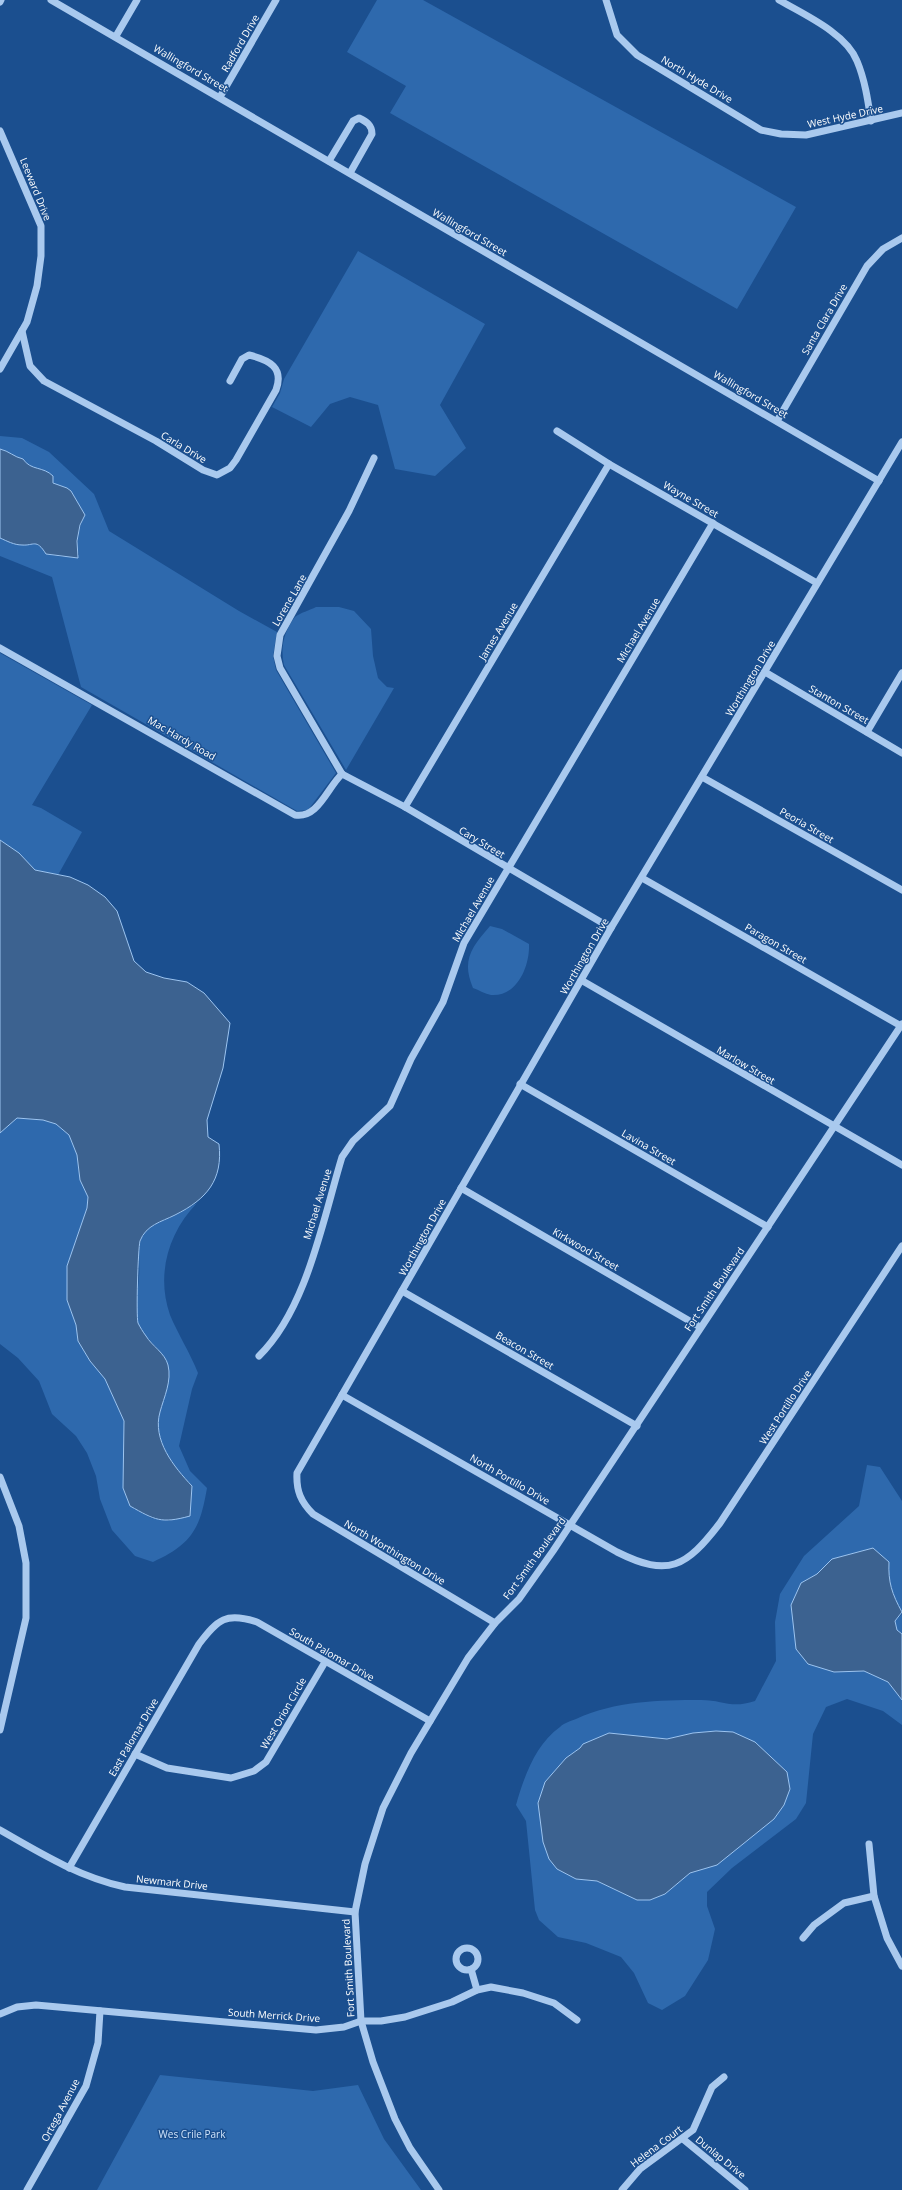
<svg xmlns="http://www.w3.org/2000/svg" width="902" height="2190" font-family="'Open Sans',sans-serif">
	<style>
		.green { fill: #2e69ad; fill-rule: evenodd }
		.water { fill: #3c6290; stroke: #9cc4f0 }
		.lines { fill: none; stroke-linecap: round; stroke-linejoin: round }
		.minor { stroke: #a9c9ee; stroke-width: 7 }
		.labels { text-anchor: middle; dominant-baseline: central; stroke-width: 3; stroke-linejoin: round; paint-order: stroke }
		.street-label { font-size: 10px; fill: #fff; stroke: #1b4f8f }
		.park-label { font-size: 10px; fill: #cfe3fa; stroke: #1b4f8f }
	</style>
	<rect width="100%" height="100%" fill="#1b4f8f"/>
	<g class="green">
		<polygon points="377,0 423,0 796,207 737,309 390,113 406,86 347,52"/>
		<polygon points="358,251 485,324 440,405 466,448 435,476 395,469 378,405 350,397 330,404 311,427 272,407 280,393 284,379"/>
		<path d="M 0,436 L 22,438 L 49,452 L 94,494 L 109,531 L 239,611 L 277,632 L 273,656 L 276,670 L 336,773 L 308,810 L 297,811 L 81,687 L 52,577 L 0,556 L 0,538 L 22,545 L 33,543 L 42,547 L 51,555 L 63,557 L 79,555 C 76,543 79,526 85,515 L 71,491 L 67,488 L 55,484 L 42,469 C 32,470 29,465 23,459 C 20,457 16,458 14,457 C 8,454 7,450 0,449 Z"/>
		<path d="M 316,607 L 339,607 L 354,611 L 371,629 L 373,656 L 378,678 L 387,687 L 394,688 L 346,770 L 284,665 C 280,648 284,631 295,617 C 300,613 310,610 316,607 Z"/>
		<polygon points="0,653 92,705 32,805 41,808 82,832 58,875 35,871 19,853 0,840"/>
		<path d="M 490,926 L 502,929 L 529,944 C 530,966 517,997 491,995 C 485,994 479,990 473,988 C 461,960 472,947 490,926 Z"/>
		<path d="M 17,1118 L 43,1120 L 56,1124 L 69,1135 L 77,1155 L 80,1180 L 88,1197 L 87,1208 L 67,1266 L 67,1300 L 76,1325 L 78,1341 L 90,1361 L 105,1379 L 124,1421 L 123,1488 L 130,1506 L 151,1518 L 170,1521 L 192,1486 C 174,1467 152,1440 160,1412 C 164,1397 172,1381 167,1365 C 163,1348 143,1339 138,1323 C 134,1308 138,1292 139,1277 C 140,1266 138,1255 140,1244 C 143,1226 162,1222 176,1215 C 183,1211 190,1207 197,1203 C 168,1233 156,1275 170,1315 C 178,1334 190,1353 198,1373 L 192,1389 L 179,1446 L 190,1471 L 207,1488 C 200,1529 192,1544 153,1562 L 135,1556 L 112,1530 L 100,1499 L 96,1476 L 87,1453 L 76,1436 L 52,1414 L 39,1381 L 18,1358 L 0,1344 L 0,1133 Z"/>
		<path d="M 867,1465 L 880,1467 L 902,1501 L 902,1612 C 892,1594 888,1582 889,1562 L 873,1548 L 832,1559 L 817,1574 L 801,1583 L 834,1672 L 864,1671 L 888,1682 L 902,1700 L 902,1725 L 883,1711 L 847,1699 L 826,1707 L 813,1734 L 806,1803 L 796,1819 L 732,1868 L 707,1892 L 707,1906 L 715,1929 L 708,1960 L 685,1996 L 662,2010 L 648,2003 L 634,1973 L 621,1957 L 586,1943 L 558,1937 L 539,1920 L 535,1910 L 526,1821 L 516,1805 C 524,1777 535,1745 560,1727 C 564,1723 571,1721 576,1719 C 615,1701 659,1700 701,1700 C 723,1700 731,1709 755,1701 L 776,1661 L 775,1622 L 780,1594 L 804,1556 L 859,1506 ZM 716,1731 L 755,1742 L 765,1753 L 750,1839 L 702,1868 L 690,1873 L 665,1894 L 650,1900 L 637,1900 L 597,1881 L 576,1879 L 557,1869 L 545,1782 L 566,1758 L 580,1748 L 609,1733 L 667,1739 L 693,1733 Z"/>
		<polygon points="902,1614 902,1634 897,1630 895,1621"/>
		<polygon points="160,2075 313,2091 358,2085 384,2139 421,2190 97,2190"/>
	</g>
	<g class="water">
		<path d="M 0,449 C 9,451 14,457 23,459 C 31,471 43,466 53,476 L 53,483 L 67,488 L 71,491 L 85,515 L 80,525 L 77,541 L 78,558 L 46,554 C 36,538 34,546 22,545 C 14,545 7,541 0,538 Z"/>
		<path d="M 0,840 L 19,853 L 35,870 L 70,877 L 88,885 L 105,897 L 117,911 L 134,961 L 146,972 L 164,978 L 187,982 L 204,993 L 230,1023 L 223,1068 L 207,1120 L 208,1137 L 219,1144 C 223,1180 207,1199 175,1215 C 161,1222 146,1225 140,1241 C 138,1249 136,1315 138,1323 C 140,1327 143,1332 146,1336 C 152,1346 165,1353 168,1365 C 172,1381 164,1397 160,1412 C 152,1440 174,1467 192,1486 L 190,1516 C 161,1524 155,1520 130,1506 L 123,1488 L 124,1421 L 105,1379 L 90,1361 L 78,1341 L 76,1325 L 67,1300 L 67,1266 L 87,1208 L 88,1197 L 80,1180 L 77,1155 L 69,1135 L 56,1124 L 43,1120 L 17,1118 L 0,1133 Z"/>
		<path d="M 873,1548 L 889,1562 C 888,1582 892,1594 902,1612 L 895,1621 L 897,1630 L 902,1634 L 902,1700 L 888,1682 L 864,1671 L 834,1672 L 808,1664 L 796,1649 L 791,1605 L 801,1583 L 817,1574 L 832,1559 Z"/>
		<polygon points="716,1731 733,1732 755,1742 787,1772 790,1789 784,1805 774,1819 717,1865 690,1873 665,1894 650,1900 637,1900 597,1881 576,1879 557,1869 549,1859 543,1842 538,1803 545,1782 566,1758 580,1748 583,1744 609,1733 667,1739 693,1733"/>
	</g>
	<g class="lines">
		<g class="minor">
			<polyline points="51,0 879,481"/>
			<polyline points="606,0 617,35 637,55 761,130 781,134 806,135 902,113"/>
			<path d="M 779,0 C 803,14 846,33 857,61 C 865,80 868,101 871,121"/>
			<polyline points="0,2 1,0"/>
			<polyline points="116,36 137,0"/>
			<polyline points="220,97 276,0"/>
			<polyline points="0,131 41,226 41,256 37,286 27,322 0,369"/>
			<path d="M 329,161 L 353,121 L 359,118 C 367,122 372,125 372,134 L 350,173"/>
			<path d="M 22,331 L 30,366 L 44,381 L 156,441 L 203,470 L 217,475 L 230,468 L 236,460 L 276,390 C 284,368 270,360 249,355 L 242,359 L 230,381"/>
			<polyline points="777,421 867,266 883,249 902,238"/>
			<polyline points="557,431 609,464 817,583"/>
			<path d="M 0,648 L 295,815 C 318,819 327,788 342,774"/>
			<polyline points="765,672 902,753"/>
			<polyline points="867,732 902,673"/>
			<polyline points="342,774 280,668 277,656 280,635 349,511 374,458"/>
			<polyline points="342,774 405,807 611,928"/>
			<polyline points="702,777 902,890"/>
			<polyline points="405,807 609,464"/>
			<polyline points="642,878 901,1026"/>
			<polyline points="581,980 902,1165"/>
			<polyline points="520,1084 768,1227"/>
			<polyline points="461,1188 700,1327"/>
			<polyline points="402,1291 637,1426"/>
			<path d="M 259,1356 C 307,1309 323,1219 342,1157 L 353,1141 L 390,1106 L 411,1059 L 443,1002 L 464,943 L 713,523"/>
			<path d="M 342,1395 L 617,1552 C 669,1578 686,1567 720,1523 L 902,1246"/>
			<polyline points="0,1477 19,1526 26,1563 26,1618 0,1730"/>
			<path d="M 495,1623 L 313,1514 C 301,1502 296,1491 297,1473 L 611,928 L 902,442"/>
			<polyline points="135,1754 167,1768 231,1778 254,1771 266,1762 325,1662"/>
			<path d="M 0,1830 C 40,1853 79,1877 125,1887 L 355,1912"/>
			<polyline points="869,1844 874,1896 887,1938 902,1966"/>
			<path d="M 69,1868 L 199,1644 C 218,1619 226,1612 257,1622 L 430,1721"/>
			<polyline points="803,1938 814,1925 844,1903 874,1896"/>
			<circle cx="467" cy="1959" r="11"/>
			<polyline points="471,1969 477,1990"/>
			<polyline points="0,2014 17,2007 36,2005 316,2030 344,2027 361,2021 381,2021 405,2017 452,2002 477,1990 491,1987 523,1993 554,2003 577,2020"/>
			<polyline points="683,2139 745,2190"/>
			<polyline points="27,2190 86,2086 98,2043 100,2011"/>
			<polyline points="439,2190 410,2148 395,2119 373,2062 361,2021 355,1912 365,1864 383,1808 411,1753 468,1658 495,1623 519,1599 553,1551 902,1024"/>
			<polyline points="622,2190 640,2169 693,2130 712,2087 724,2077"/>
		</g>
	</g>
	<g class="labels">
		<g class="street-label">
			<text transform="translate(240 43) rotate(-60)">Radford Drive</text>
			<text transform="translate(191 68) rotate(30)">Wallingford Street</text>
			<text transform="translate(697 79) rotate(31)">North Hyde Drive</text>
			<text transform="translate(845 116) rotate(-12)">West Hyde Drive</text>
			<text transform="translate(36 189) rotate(68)">Leeward Drive</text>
			<text transform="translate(470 232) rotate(30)">Wallingford Street</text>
			<text transform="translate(824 319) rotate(-60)">Santa Clara Drive</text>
			<text transform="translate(751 394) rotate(30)">Wallingford Street</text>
			<text transform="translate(184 447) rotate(31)">Carla Drive</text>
			<text transform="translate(691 499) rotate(30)">Wayne Street</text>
			<text transform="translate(289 600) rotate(-60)">Lorene Lane</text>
			<text transform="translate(638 630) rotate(-59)">Michael Avenue</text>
			<text transform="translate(498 631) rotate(-59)">James Avenue</text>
			<text transform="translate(750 678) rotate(-59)">Worthington Drive</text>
			<text transform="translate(839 704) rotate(30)">Stanton Street</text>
			<text transform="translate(182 738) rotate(30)">Mac Hardy Road</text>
			<text transform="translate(807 825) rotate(30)">Peoria Street</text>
			<text transform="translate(482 842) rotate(31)">Cary Street</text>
			<text transform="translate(473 909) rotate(-60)">Michael Avenue</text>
			<text transform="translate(776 943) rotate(30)">Paragon Street</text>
			<text transform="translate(584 956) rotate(-60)">Worthington Drive</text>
			<text transform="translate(746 1065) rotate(30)">Marlow Street</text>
			<text transform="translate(649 1147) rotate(30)">Lavina Street</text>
			<text transform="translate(317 1204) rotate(-73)">Michael Avenue</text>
			<text transform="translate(422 1237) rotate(-61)">Worthington Drive</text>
			<text transform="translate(586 1249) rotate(30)">Kirkwood Street</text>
			<text transform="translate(714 1289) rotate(-56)">Fort Smith Boulevard</text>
			<text transform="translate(525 1350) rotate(30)">Beacon Street</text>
			<text transform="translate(785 1407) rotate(-57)">West Portillo Drive</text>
			<text transform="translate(510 1479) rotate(30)">North Portillo Drive</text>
			<text transform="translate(395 1552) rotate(31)">North Worthington Drive</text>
			<text transform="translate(534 1558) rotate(-54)">Fort Smith Boulevard</text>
			<text transform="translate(332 1654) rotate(30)">South Palomar Drive</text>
			<text transform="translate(283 1713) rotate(-60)">West Orion Circle</text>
			<text transform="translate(133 1737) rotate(-60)">East Palomar Drive</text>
			<text transform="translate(172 1882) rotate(6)">Newmark Drive</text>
			<text transform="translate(348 1968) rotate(-93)">Fort Smith Boulevard</text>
			<text transform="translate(274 2015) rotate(4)">South Merrick Drive</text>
			<text transform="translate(60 2110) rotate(-62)">Ortega Avenue</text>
			<text transform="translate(656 2146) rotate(-37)">Helena Court</text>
			<text transform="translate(721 2157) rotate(39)">Dunlap Drive</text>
		</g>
		<g class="park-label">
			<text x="192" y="2134">Wes Crile Park</text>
		</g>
	</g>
</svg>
